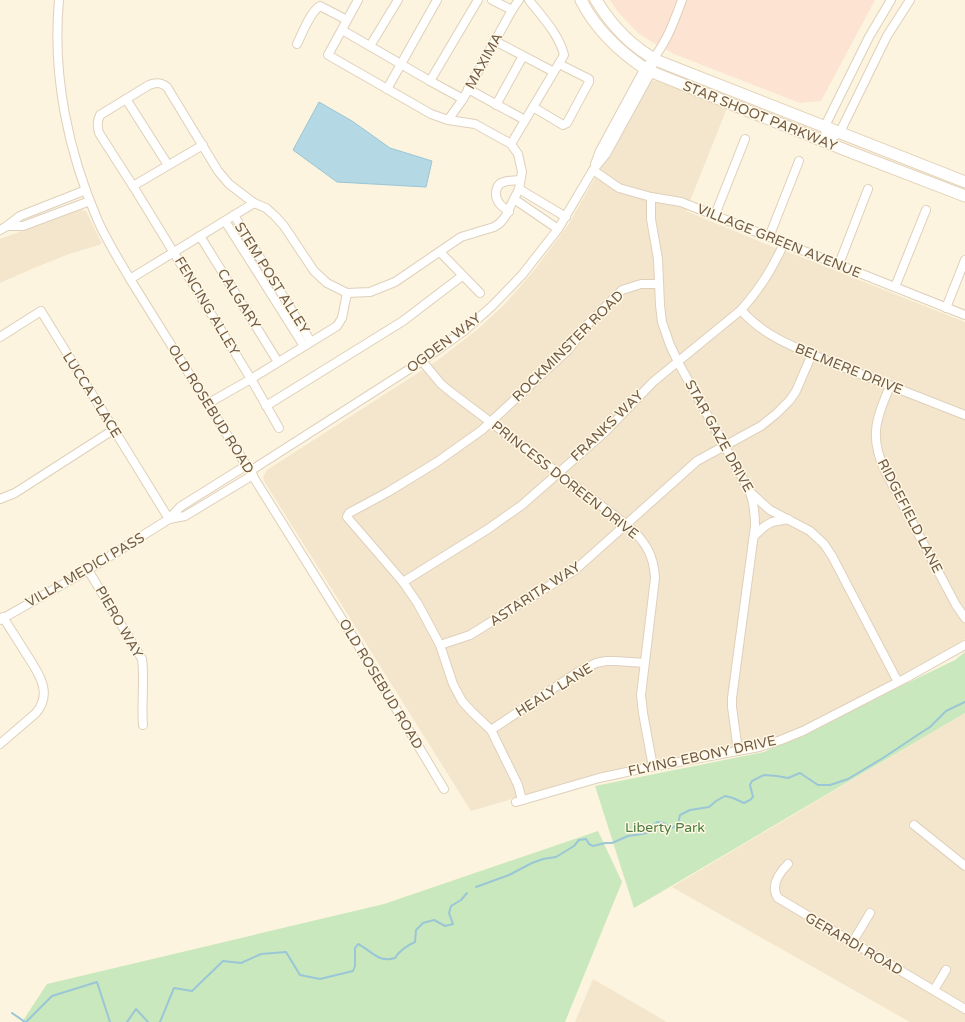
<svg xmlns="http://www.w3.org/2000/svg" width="965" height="1022" font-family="'Varela Round',sans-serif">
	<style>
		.residential { fill: #f3e6cd }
		.commercial { fill: #fce3d2 }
		.green { fill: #cae8be }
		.water { fill: #b4d8e4; stroke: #9ac6d6 }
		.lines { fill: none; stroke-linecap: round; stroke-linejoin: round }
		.stream { stroke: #9ac6d6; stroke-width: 2 }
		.street-casing { stroke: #dfd0bb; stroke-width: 10 }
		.secondary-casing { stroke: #e4d2b9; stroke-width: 13 }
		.street { stroke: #fff; stroke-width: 8 }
		.secondary { stroke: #fff; stroke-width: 11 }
		.labels { text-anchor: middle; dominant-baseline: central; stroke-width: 3; stroke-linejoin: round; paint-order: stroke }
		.street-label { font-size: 14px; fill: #715b47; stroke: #fff8e4 }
		.park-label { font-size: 14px; fill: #4d7d41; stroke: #fff8e4 }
	</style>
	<rect width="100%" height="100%" fill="#fcf4de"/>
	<g class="residential">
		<polygon points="652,81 658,81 727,108 686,211 773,247 796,255 965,322 965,639 950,649 908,672 800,729 778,738 756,744 596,774 471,811 264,481 263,477 267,470 438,360 478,329 505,304 536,268 568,225 649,84"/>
		<polygon points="80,210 86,211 102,244 69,254 34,268 0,283 0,239"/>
		<polygon points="965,713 965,1022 910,1022 672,887"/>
		<polygon points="593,979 667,1022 575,1022"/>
	</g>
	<polygon class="commercial" points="610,0 875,0 821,101 800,103 674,54 652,42 638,33 618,12"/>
	<g class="green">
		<polygon points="965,652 965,713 634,908 595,786 764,752 955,660"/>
		<polygon points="598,831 622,882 565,1022 22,1022 47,984 384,904"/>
	</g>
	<polygon class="water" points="319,102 352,121 390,148 432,161 426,187 337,182 293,150"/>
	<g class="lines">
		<g class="stream">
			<polyline points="476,887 509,875 532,863 543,859 556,857 574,846 579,840 586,839 589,844 593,846 605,843 612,843 628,836 642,834 650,832 652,826 657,822 664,823 672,828 678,824 680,815 690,810 709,807 716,801 725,796 733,798 744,803 750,800 753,797 750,785 752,781 764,775 777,776 788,778 800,773 818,785 830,785 848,779 883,758 919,734 930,727 946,711 965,702"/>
			<polyline points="12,1013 25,1022"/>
			<polyline points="26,1022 52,996 97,982 110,1022"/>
			<polyline points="127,1022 136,1009 148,1022"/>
			<path d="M 160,1022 L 174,988 L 192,991 L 223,961 L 241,963 L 261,954 L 286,952 L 300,975 L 320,979 L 353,971 L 355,966 L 355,948 L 358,944 C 372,951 378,963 395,958 C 400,950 406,946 415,942 L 416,930 L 423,923 L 434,920 L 445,926 L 453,924 L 449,913 L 451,906 L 461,900 L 467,893"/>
		</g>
		<g class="street-casing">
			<g id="street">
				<path d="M 59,0 C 52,75 68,152 98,221 C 107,241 119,260 130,279 L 355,640 L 444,789"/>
				<polyline points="492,0 512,10"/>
				<polyline points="342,30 430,81 463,99"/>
				<polyline points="495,41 554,72"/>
				<path d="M 297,44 C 302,34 310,12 320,6 L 347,20"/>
				<polyline points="370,46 398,0"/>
				<polyline points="430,81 478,0"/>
				<polyline points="387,89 437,0"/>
				<polyline points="468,89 525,120"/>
				<polyline points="126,99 168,165"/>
				<polyline points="496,105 523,56"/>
				<polyline points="533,107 563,125 567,123 589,82 589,79 559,64"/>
				<polyline points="448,120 463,99 512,10 519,0"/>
				<polyline points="826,142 840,132 887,36 910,0"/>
				<polyline points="826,142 825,126 869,37 891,0"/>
				<path d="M 511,144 L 564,55 C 559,34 542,17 529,0"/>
				<path d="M 203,145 L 133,186 L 99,133 C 97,126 97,121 100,115 L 149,85 C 156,82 161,82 167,87 L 218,171 L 229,184 L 254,203 L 266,208 L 275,216 L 284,226 L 314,271 L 327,283 L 347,293 L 370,292 L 395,282 L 461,237 L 494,227 L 500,223 L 505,217 L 519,189 L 522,172 L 518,154 L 511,144 L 475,124 L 448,120 L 431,114 L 328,55 L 358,0"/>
				<path d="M 595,164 L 600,151 L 645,68 C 664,49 673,25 682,0"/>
				<polyline points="593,170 619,188 651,197 681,202 965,315"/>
				<polyline points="133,186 251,379 279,428"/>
				<polyline points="519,189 566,217"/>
				<path d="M 651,197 L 651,219 L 658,259 L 660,305 L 662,322 L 670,345 L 679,364 L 748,488 C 754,500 755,513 755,526 L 732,698 L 732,707 L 738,751"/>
				<polyline points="514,199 558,229"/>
				<path d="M 509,212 C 506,209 501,206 499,203 C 494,196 495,184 504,182 C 509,180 515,181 520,180"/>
				<polyline points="234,215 311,342"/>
				<polyline points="715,215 745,139"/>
				<polyline points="225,221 304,346"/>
				<polyline points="7,226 23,226 90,201"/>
				<polyline points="0,230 7,226 20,216 86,190"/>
				<polyline points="200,236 278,362"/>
				<polyline points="769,237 799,161"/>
				<polyline points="440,252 480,293"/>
				<polyline points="839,264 868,189"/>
				<polyline points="130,279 254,203"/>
				<polyline points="895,287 926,210"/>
				<polyline points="946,308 965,260"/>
				<path d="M 741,310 C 768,341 808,352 845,368 C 885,384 925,399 965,415"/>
				<polyline points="0,337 41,311 169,519 88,570 0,620"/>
				<path d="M 422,361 L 441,384 L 452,393 L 627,525 C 644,540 654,554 655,578 L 641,695 L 643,713 L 653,767"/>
				<path d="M 890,386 C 876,420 869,436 885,471 L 956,605 L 965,618"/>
				<polyline points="207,404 251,379 337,326 342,318 347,293"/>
				<polyline points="266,406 403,321 462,276"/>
				<polyline points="247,465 180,507 169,519 185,516 253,475"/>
				<polyline points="250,471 422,361 464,331 492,306 522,275 558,229 593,170 606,154 651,72 654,59"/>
				<polyline points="751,493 770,510 810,531 824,544 832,556 898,682"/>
				<polyline points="0,499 15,493 113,430"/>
				<polyline points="754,536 765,526 772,522 788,519"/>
				<path d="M 88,570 L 142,659 C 145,680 141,702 143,725"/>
				<path d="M 403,582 L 488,529 L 522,505 L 605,432 L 653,382 L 741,310 C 759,290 773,268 784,243"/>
				<polyline points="440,645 470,635 575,570 697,461 761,426 776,414 790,400 796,391 812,354"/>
				<polyline points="491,730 578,672 596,663 606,661 616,661 644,663"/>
				<path d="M 0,744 L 36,713 C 54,692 37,671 25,652 C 18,640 10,629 3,617"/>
				<polyline points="522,800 518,785 491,730 472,712 462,701 453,684 440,645 418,604 403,582 347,517 349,513 388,492 437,462 482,430 569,349 588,324 622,290 641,284 659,284"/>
				<polyline points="516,802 599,778 641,769 759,747 781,740 803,731 906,678 965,645"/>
				<polyline points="914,825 965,866"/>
				<path d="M 788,864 C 779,873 770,886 778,898 L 965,1009"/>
				<polyline points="852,943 870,913"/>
				<polyline points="934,990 946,970"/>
			</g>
		</g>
		<g class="secondary-casing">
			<g id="secondary">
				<path d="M 581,0 C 596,30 620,52 647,70 L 853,153 L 965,196"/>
				<path d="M 596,0 C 611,25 632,47 658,61 L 965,182"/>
			</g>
		</g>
		<use href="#street" class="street"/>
		<use href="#secondary" class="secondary"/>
	</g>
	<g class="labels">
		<g class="street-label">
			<text transform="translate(484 61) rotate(-61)">MAXIMA</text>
			<text transform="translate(760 116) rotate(22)">STAR SHOOT PARKWAY</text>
			<text transform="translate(779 241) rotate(22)">VILLAGE GREEN AVENUE</text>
			<text transform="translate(272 278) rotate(58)">STEM POST ALLEY</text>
			<text transform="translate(239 299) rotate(58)">CALGARY</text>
			<text transform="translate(207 306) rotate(59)">FENCING ALLEY</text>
			<text transform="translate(444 343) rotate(-37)">OGDEN WAY</text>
			<text transform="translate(568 346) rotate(-45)">ROCKMINSTER ROAD</text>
			<text transform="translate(849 369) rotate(22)">BELMERE DRIVE</text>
			<text transform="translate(92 395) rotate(58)">LUCCA PLACE</text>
			<text transform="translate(211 409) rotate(58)">OLD ROSEBUD ROAD</text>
			<text transform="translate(607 426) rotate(-44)">FRANKS WAY</text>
			<text transform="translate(719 436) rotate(61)">STAR GAZE DRIVE</text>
			<text transform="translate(565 480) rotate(38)">PRINCESS DOREEN DRIVE</text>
			<text transform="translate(910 516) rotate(63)">RIDGEFIELD LANE</text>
			<text transform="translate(85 570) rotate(-30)">VILLA MEDICI PASS</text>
			<text transform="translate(535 594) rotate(-33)">ASTARITA WAY</text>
			<text transform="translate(119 622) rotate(60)">PIERO WAY</text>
			<text transform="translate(381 684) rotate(59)">OLD ROSEBUD ROAD</text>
			<text transform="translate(554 690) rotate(-32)">HEALY LANE</text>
			<text transform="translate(702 756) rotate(-12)">FLYING EBONY DRIVE</text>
			<text transform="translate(854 944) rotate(30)">GERARDI ROAD</text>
		</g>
		<g class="park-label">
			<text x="665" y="827">Liberty Park</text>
		</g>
	</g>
</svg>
